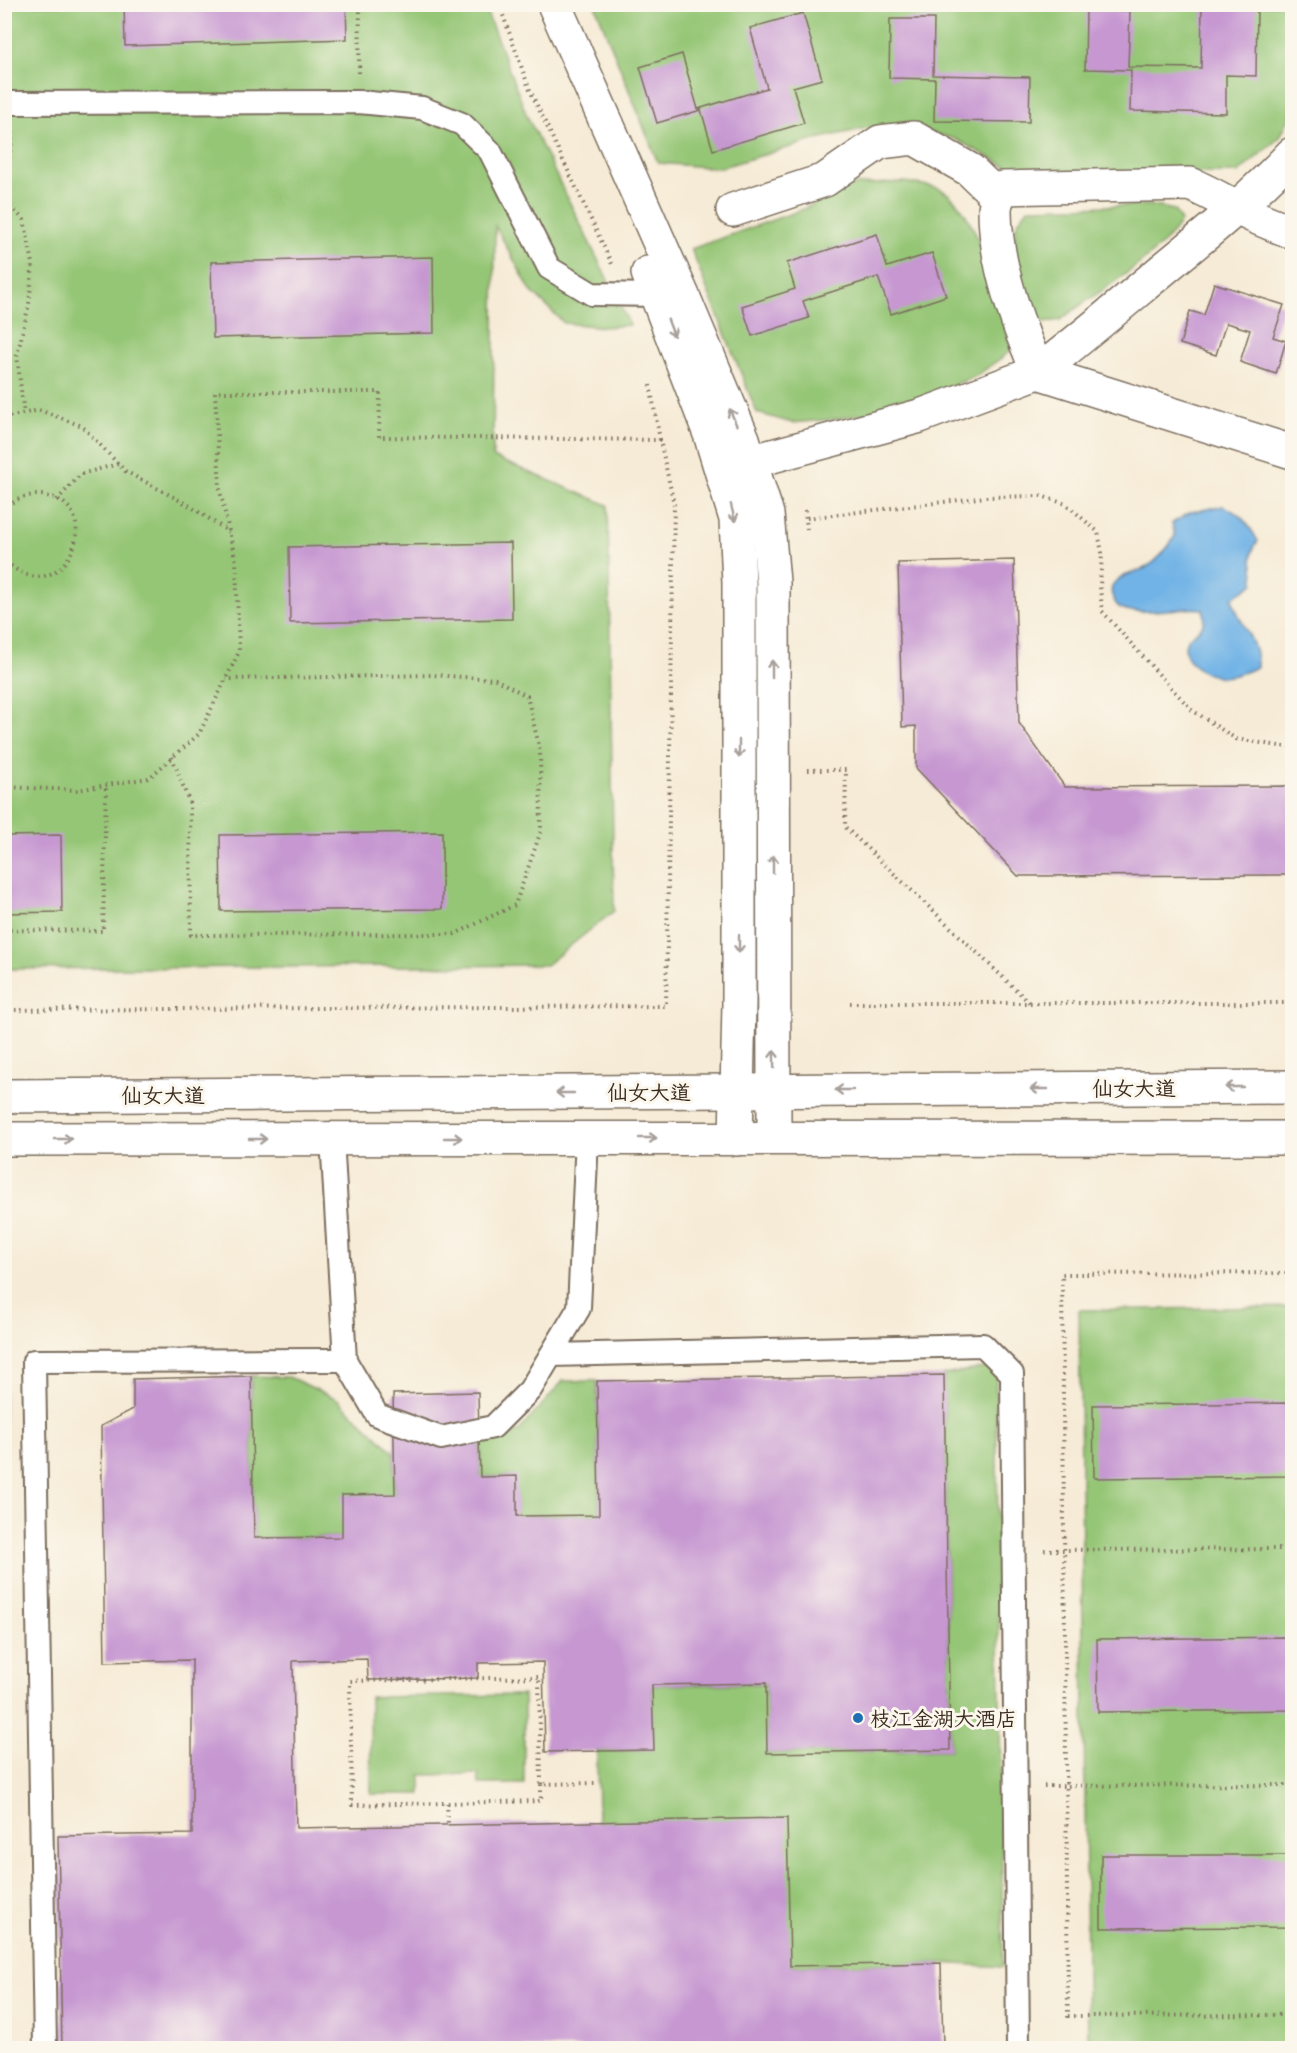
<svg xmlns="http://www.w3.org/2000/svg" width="1297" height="2053" font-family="Itim,'LXGW WenKai TC',sans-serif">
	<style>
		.industrial { fill: #d1bdcc }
		.green { fill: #95c676; stroke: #68784a; stroke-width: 1.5 }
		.water { fill: #71b3e6; stroke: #566e82; stroke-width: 1.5 }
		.building { fill: #c697d1 }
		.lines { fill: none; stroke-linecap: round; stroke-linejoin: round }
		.service-casing { stroke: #7c6e5e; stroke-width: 26 }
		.minor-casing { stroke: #7c6e5e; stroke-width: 36 }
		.secondary-casing { stroke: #7c6e5e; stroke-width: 36 }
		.path { stroke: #7c6e5e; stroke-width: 4; stroke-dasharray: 1.5 4.5; stroke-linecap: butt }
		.service { stroke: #fff; stroke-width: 22 }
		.minor { stroke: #fff; stroke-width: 33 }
		.secondary { stroke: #fff; stroke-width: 33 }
		.oneway { stroke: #a79f9a }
		.poi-dot { fill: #1f6fb2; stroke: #fbf7ec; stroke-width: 2 }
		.labels { text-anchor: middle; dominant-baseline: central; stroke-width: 6; stroke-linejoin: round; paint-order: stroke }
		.street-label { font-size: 21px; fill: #3b2a1e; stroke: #fbf7ec }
		.poi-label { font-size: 21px; fill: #3b2a1e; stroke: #fbf7ec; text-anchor: start }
	</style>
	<rect width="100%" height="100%" fill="#fbf7ec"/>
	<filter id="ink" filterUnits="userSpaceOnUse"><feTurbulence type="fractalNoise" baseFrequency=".0167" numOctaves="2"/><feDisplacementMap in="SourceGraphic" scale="12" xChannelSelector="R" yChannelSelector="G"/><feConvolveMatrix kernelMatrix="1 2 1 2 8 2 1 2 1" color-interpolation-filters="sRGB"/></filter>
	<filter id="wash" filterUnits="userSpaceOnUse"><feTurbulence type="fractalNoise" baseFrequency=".008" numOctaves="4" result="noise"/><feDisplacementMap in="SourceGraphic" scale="24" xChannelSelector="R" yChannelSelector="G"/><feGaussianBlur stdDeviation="1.35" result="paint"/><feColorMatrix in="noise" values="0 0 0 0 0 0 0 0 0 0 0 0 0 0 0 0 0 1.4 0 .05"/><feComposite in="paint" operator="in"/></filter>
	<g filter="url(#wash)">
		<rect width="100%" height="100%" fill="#f6ebd6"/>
		<polygon class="industrial" points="4,1211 6,1211 5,1475 4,1475"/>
		<g class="green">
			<polygon points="4,5 484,5 527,116 630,325 604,327 564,323 531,291 495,226 493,457 608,505 614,911 546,965 5,969"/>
			<polygon points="595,5 1292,5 1292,112 1280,137 1238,173 1021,174 955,139 914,128 872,127 821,138 719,168 658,163"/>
			<path d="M 905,182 C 916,185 933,185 942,190 C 982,213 1000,308 1011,351 L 976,376 L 899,407 L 835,419 L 792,423 L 757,413 L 691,249 L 801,210 L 855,185 Z"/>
			<path d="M 1150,205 L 1174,210 L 1181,221 C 1162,255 1093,295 1060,320 L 1046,322 L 1033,317 C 1024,295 1009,247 1017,224 C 1019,219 1025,213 1028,208 Z"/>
			<polygon points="1292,1307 1292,2048 1088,2048 1079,1310"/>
			<polygon points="996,1366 1003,1967 941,1963 790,1966 598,1823 597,1751 653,1750 652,1685 766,1684 768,1753 950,1750 944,1375"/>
			<polygon points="251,1376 289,1377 337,1399 394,1452 395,1494 342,1537 254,1538"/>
			<polygon points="563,1381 597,1381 599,1515 517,1516 516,1476 480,1477 479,1435 489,1433 500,1440 519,1431"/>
			<polygon points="524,1695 524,1784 479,1784 478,1774 421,1775 421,1794 371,1794 370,1697"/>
		</g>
		<path class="water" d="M 1223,506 C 1241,513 1249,525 1258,541 C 1246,556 1256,567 1254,583 L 1232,598 C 1240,627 1258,639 1257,667 C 1233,678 1213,683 1193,664 C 1189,660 1185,654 1185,648 C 1185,630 1210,635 1203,609 C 1184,605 1127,619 1117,605 C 1097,577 1135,574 1147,567 C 1160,559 1168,548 1175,536 L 1172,523 L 1191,512 Z"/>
		<g id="blocks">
			<g class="building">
				<polygon points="124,4 346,4 347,39 125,46"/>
				<polygon points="1202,6 1257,7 1256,76 1226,75 1226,113 1130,111 1131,70 1085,69 1086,10 1130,11 1128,67 1201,68"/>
				<polygon points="803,13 822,79 793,87 804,123 713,150 701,110 657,123 640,67 682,54 698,109 767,88 750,28"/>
				<polygon points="890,19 934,19 933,75 1030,77 1029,122 934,121 935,79 889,78"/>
				<polygon points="877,234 887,267 932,253 946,296 891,314 878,277 803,301 809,318 752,336 742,306 795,289 787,263"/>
				<polygon points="433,257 434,333 213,338 211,262"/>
				<polygon points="1214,283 1284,305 1273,337 1286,341 1276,374 1240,362 1250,330 1226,323 1216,355 1180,344 1190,311 1204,315"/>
				<polygon points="511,543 512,619 290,623 289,547"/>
				<polygon points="1014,560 1019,723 1065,787 1292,786 1292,875 1018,876 916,768 916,726 902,727 898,563"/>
				<polygon points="442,832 442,909 221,911 220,835"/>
				<polygon points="61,835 62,912 5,913 5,836"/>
				<polygon points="944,1375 950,1750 767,1753 766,1683 652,1685 654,1750 545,1752 543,1662 478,1663 478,1678 368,1680 367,1659 293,1661 296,1828 787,1818 790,1966 941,1963 943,2048 62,2048 58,1836 192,1834 192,1660 105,1662 101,1426 133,1409 133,1379 251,1376 254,1538 342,1537 342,1495 395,1494 393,1394 478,1392 480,1477 517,1476 517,1516 599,1515 597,1381"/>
				<polygon points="1292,1403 1292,1476 1094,1478 1093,1405"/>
				<polygon points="1292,1637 1292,1710 1098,1712 1097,1639"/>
				<polygon points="1101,1855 1292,1855 1292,1927 1101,1928"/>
			</g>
		</g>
	</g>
	<g filter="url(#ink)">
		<use href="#blocks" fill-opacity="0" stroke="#7c6e5e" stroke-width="1.5"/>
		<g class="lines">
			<g class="service-casing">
				<g id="service">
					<polyline points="4,103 359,102 422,108 462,124 490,151 549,268 592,294 658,295"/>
					<polyline points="332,1138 345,1360 377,1415 441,1438 493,1427 530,1390 579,1308 587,1138"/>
					<polyline points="551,1355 983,1345 1012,1374 1018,2048"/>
					<polyline points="45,2048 34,1361 345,1360"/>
				</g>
			</g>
			<g class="minor-casing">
				<g id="minor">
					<polyline points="554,4 683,296 743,439 767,514 773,582 774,1138"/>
					<path d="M 1292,154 C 1254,195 1210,231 1166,267 C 1124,302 1082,338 1038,372 C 1017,323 995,264 995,210 C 995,203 999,195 1002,188 L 1190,184 C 1211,193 1229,204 1249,214 C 1263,221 1278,226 1292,232"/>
					<polyline points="733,210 825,180 880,142 914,138 970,170 998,197"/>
					<polyline points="648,273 710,434 736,519 739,583 739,1004 736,1139"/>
					<polyline points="750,462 920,416 1038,372 1292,452"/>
				</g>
			</g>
			<g class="secondary-casing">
				<g id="secondary">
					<polyline points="4,1096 1292,1087"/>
					<polyline points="4,1139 1292,1138"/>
				</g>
			</g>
			<g class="path">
				<polyline points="499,4 529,88 612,264"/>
				<polyline points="359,73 360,4"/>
				<polyline points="13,132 4,200 24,220 33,263 29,304 17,356 24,414"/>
				<polyline points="650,385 660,440"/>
				<polyline points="4,418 39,410 82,426 125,471 190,506 229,532"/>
				<polyline points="57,500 81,474 118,464"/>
				<polyline points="805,510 807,529"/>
				<path d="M 4,511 C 12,500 27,494 40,495 C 114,500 62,621 4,559"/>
				<polyline points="807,518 986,497 1041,496 1066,504 1098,532 1102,553 1100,586 1102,611 1163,679 1192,710 1236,739 1292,748"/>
				<polyline points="172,757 190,804 191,935 455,934 515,905 541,831 540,750 527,696 495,679 431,675 226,679"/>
				<polyline points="808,770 846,770 845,827 1030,1003"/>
				<polyline points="4,787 78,790 149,778 199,734 239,652 236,562 220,491 215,392 380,392 379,437 660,440 674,504 666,1006 4,1010"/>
				<polyline points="4,930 103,931 106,785"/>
				<polyline points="850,1003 1292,1003"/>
				<polyline points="1292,1273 1062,1274 1068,2016 1292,2015"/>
				<polyline points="1044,1550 1292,1549"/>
				<polyline points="541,1784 539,1677 350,1681 352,1805 541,1801 541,1784 598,1783"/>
				<polyline points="1044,1786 1292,1785"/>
				<polyline points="447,1803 448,1825"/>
			</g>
			<use href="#service" class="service"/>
			<use href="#minor" class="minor"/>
			<use href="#secondary" class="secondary"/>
		</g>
		<defs><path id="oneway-shaft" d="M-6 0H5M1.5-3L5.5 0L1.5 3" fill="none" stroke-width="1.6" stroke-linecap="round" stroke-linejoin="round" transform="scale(1.5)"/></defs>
		<g class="oneway">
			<use href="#oneway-shaft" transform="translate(671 328) rotate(69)"/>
			<use href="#oneway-shaft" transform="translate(733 417) rotate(-113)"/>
			<use href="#oneway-shaft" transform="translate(733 513) rotate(76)"/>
			<use href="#oneway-shaft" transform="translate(772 669) rotate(-90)"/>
			<use href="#oneway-shaft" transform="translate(739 749) rotate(90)"/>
			<use href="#oneway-shaft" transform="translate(773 864) rotate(-90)"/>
			<use href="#oneway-shaft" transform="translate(739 944) rotate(90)"/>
			<use href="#oneway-shaft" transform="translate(774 1059) rotate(-91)"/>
			<use href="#oneway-shaft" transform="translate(1234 1087) rotate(180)"/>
			<use href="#oneway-shaft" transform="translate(1039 1089) rotate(180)"/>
			<use href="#oneway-shaft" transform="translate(844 1090) rotate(180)"/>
			<use href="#oneway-shaft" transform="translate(565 1093) rotate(180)"/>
			<use href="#oneway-shaft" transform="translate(453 1138)"/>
			<use href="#oneway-shaft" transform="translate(648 1138)"/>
			<use href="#oneway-shaft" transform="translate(63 1139)"/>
			<use href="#oneway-shaft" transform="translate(258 1139)"/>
		</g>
	</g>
	<circle class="poi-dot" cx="858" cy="1718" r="6"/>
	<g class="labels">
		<g class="street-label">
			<text x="1134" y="1088">仙女大道</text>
			<text x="649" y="1092">仙女大道</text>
			<text x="163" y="1095">仙女大道</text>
		</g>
		<g class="poi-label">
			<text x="870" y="1718">枝江金湖大酒店</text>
		</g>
	</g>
	<rect width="1297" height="2053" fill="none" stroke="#fbf7ec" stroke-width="24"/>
</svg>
